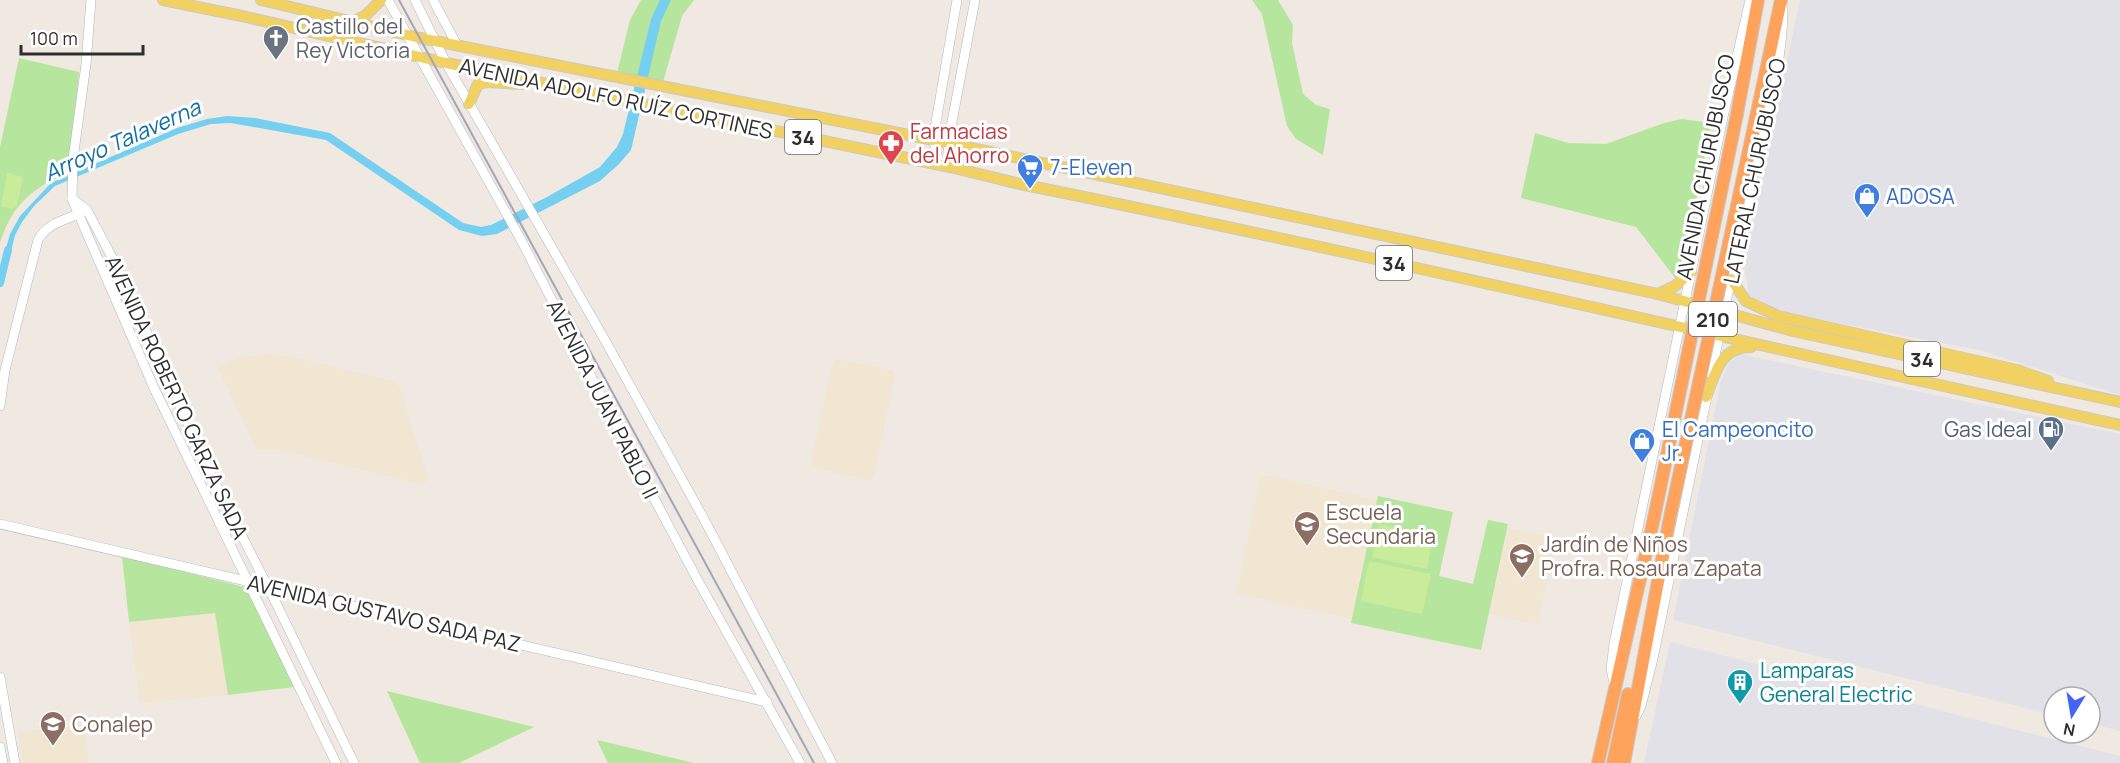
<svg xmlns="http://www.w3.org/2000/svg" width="2120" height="763" font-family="Manrope,sans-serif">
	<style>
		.industrial { fill: #e3e1e8 }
		.education { fill: #f0e6d1 }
		.green { fill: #b6e59e }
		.pitch { fill: #c9ec9a }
		.water { fill: #75cff0 }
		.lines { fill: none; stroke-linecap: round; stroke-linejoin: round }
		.canal { stroke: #75cff0; stroke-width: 8 }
		.secondary-casing { stroke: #b4b7c1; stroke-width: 10 }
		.primary-casing { stroke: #c9c9c9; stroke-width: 12 }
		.highway-casing { stroke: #c9c9c9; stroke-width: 14 }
		.secondary { stroke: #fff; stroke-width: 9 }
		.primary { stroke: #f2d163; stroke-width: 10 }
		.highway { stroke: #ffa35c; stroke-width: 12 }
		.rail { stroke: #a3a6b8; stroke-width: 2 }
		.highway-bridge-casing { stroke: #c9c9c9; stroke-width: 14; stroke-linecap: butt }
		.highway-bridge { stroke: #ffa35c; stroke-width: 12 }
		.labels { text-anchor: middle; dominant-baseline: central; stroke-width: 6; stroke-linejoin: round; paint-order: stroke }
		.shield { fill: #fff; stroke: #6d6d6d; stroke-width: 1.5 }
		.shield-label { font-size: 20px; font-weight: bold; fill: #2e2e2e }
		.worship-label { font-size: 21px; fill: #5b616d; stroke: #fff; text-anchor: start }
		.street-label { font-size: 21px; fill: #2e2e2e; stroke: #fff }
		.health-label { font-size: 21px; fill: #be3a42; stroke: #fff; text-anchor: start }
		.shop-label { font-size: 21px; fill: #366cbe; stroke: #fff; text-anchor: start }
		.service-label { font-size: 21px; fill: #4e5e75; stroke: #fff; text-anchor: end }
		.education-label { font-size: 21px; fill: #785e54; stroke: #fff; text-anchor: start }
		.culture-label { font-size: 21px; fill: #0d838f; stroke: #fff; text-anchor: start }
		.water-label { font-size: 22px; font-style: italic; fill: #0d6fa3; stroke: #fff }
	</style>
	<rect width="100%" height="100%" fill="#efe9e1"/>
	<g class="industrial">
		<polygon points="1800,0 2120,0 2120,395 1983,351 1783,312 1749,295 1744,264"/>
		<polygon points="1740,354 2120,434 2120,731 2090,723 2090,697 2054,697 2054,715 1673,620 1721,380 1729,363"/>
		<polygon points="1670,642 2120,756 2120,763 1644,763"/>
	</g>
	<g class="education">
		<polygon points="271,354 293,357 393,381 399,386 428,480 421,484 276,449 257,450 217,366 246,356"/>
		<polygon points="836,359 892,370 895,375 873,477 869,480 815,468 811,464 833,363"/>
		<polygon points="1265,475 1377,500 1352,619 1237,594 1260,478"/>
		<polygon points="1508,528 1552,537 1555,544 1537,625 1489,614"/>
		<polygon points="215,613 228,695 140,703 129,622"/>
		<polygon points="84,724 89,763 23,763 18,732"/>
	</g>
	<g class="green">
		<polygon points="641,0 694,0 682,16 663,82 617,73 630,20"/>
		<polygon points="1252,0 1278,0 1293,25 1292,43 1303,94 1316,105 1330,109 1323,155 1296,139 1287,126 1262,14"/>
		<path d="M 19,58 L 79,72 L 69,171 C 33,189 13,202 0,243 L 0,147 Z"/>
		<polygon points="1682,119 1711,123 1684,264 1676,279 1636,227 1521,198 1535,133 1568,143 1606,144 1664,123"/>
		<polygon points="1378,496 1453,512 1439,576 1473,584 1488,520 1508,524 1481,650 1351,623"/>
		<polygon points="122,556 248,588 294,687 228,695 215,613 129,622"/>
		<polygon points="387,691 534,727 459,763 420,763"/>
		<polygon points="597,740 694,763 608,763"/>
	</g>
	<g class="pitch">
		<polygon points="7,173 23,177 17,206 12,209 1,206"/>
		<polygon points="1379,524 1433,536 1427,569 1372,557"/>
		<polygon points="1369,561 1431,574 1422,614 1361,601"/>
	</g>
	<polygon class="water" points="660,0 671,0 661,21 631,150 619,164 600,181 497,234 482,236 459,230 326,140 231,123 211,124 178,134 55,186 34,206 22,222 15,235 9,260 3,259 10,234 20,216 51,183 177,128 207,119 227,116 255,118 330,133 463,223 481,227 491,225 547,197 600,167 617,147 623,134 651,19"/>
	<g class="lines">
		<polyline class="canal" points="0,283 8,250"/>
		<g class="secondary-casing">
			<g id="secondary">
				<polyline points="91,0 86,64 73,159 72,199 154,388 336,763"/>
				<polyline points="388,0 520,238 639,470 697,579 800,763"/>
				<polyline points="415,0 446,63 606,342 705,521 832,763"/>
				<polyline points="433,0 457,45"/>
				<polyline points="939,165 934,140 935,128 957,0"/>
				<polyline points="950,167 948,143 975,0"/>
				<polyline points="72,199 87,210 116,265 211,475 274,599 354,763"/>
				<path d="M 1711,374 C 1725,311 1736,248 1751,185 C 1764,128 1783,67 1783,8"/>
				<path d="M 0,406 L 5,370 L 38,240 C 46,224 65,220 81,213"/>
				<polyline points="0,524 767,702"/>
				<polyline points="0,677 15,763"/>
				<polyline points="1615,687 1611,669 1614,644 1723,117 1750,0"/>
				<polyline points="1636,716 1641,706 1652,663 1708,391"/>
				<polyline points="0,747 3,763"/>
			</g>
		</g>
		<g class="primary-casing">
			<g id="primary">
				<path d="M 163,0 L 242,16 L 446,63 L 950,167 L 1020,184 C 1388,258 1753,345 2120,425"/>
				<polyline points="261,0 420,38 934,140 1658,294 1793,331 2120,402"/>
				<polyline points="354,21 366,15 381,0"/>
				<polyline points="469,104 478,84 487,82 524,84"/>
				<polyline points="1731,279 1746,301 1778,316 2017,370 2048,381"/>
				<polyline points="1658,294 1675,286 1691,272"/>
				<path d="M 1706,397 C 1716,372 1720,347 1751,347"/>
			</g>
		</g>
		<g class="highway-casing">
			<g id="highway">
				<polyline points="1737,114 1758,0"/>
				<polyline points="1756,117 1781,0"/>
				<polyline points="1598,763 1654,518"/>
				<polyline points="1613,763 1628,694"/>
				<polyline points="1624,763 1669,522"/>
			</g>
		</g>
		<use href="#secondary" class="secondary"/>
		<use href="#primary" class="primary"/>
		<use href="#highway" class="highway"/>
		<polyline class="rail" points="399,0 814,763"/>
		<g class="highway-bridge-casing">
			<g id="highway-bridge">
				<polyline points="1654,518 1737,114"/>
				<polyline points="1669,522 1756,117"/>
			</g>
		</g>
		<use href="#highway-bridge" class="highway-bridge"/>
	</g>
	<defs>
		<g id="church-pin" transform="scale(1.35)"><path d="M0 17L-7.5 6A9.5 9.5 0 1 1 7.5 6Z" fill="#6b7280" stroke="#fff"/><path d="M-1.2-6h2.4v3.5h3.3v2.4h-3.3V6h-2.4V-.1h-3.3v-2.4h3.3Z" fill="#fff"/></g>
		<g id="pharmacy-pin" transform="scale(1.35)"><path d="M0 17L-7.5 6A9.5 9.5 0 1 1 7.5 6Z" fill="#e0444e" stroke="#fff"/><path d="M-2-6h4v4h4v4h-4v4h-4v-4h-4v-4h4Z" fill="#fff"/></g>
		<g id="supermarket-pin" transform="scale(1.35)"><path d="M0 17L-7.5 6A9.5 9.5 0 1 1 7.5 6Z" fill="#3f7fe0" stroke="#fff"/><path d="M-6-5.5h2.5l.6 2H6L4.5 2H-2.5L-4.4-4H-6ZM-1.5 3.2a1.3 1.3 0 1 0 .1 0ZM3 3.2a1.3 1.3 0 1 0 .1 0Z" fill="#fff"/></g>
		<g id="shop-pin" transform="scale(1.35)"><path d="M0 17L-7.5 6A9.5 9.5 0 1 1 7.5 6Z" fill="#3f7fe0" stroke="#fff"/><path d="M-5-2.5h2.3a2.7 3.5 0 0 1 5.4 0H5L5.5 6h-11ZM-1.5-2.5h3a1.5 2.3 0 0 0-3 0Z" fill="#fff"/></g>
		<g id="fuel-pin" transform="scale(1.35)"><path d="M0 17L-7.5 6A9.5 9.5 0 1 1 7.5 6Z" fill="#5c6f8a" stroke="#fff"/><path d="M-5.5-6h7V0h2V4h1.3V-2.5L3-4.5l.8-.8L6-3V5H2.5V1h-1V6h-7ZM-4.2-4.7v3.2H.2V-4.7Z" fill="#fff"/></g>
		<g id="school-pin" transform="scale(1.35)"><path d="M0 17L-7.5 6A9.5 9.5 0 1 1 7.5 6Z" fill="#8d6e63" stroke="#fff"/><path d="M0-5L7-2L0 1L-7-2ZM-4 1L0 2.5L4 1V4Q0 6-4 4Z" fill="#fff"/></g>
		<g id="building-pin" transform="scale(1.35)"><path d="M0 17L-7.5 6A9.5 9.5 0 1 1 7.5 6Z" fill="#0f9aa8" stroke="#fff"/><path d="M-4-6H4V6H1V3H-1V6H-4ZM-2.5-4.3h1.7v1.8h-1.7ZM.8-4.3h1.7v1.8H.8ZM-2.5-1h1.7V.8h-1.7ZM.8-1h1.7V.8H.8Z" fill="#fff"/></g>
	</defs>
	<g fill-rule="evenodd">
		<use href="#church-pin" x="276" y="38"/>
		<use href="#pharmacy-pin" x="891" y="143"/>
		<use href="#supermarket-pin" x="1030" y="167"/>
		<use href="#shop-pin" x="1867" y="196"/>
		<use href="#fuel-pin" x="2051" y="429"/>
		<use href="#shop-pin" x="1642" y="441"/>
		<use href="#school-pin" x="1307" y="524"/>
		<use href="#school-pin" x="1522" y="556"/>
		<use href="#building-pin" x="1740" y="682"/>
		<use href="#school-pin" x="53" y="724"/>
	</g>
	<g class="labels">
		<g class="shield">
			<rect x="785" y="120" width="36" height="34" rx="4.5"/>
			<rect x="1376" y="246" width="36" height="34" rx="4.5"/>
			<rect x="1689" y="302" width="48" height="34" rx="4.5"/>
			<rect x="1904" y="342" width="36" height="34" rx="4.5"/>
		</g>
		<g class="shield-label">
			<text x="803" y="137">34</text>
			<text x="1394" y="263">34</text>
			<text x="1713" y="319">210</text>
			<text x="1922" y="359">34</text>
		</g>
		<g class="worship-label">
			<text x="296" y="26">Castillo del<tspan x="296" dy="24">Rey Victoria</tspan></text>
		</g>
		<g class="street-label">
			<text transform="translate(616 98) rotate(12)">AVENIDA ADOLFO RUÍZ CORTINES</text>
			<text transform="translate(1705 167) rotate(-79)">AVENIDA CHURUBUSCO</text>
			<text transform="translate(1754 171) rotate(-78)">LATERAL CHURUBUSCO</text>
			<text transform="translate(177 397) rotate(65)">AVENIDA ROBERTO GARZA SADA</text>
			<text transform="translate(603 399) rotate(63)">AVENIDA JUAN PABLO II</text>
			<text transform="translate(384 613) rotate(13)">AVENIDA GUSTAVO SADA PAZ</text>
		</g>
		<g class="health-label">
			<text x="910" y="131">Farmacias<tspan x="910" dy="24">del Ahorro</tspan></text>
		</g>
		<g class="shop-label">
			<text x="1050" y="167">7-Eleven</text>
			<text x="1886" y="196">ADOSA</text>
			<text x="1662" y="429">El Campeoncito<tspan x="1662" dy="24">Jr.</tspan></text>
		</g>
		<g class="service-label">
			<text x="2032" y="429">Gas Ideal</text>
		</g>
		<g class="education-label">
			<text x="1326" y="512">Escuela<tspan x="1326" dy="24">Secundaria</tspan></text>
			<text x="1541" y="544">Jardín de Niños<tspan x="1541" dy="24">Profra. Rosaura Zapata</tspan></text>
			<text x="72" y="724">Conalep</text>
		</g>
		<g class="culture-label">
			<text x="1760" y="670">Lamparas<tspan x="1760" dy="24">General Electric</tspan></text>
		</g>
		<g class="water-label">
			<text transform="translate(122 140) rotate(-24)">Arroyo Talaverna</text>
		</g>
	</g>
	<g transform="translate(2072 715) rotate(191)"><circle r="28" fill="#ffffff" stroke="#ababab" stroke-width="1.5"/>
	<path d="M0-4.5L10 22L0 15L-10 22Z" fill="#4264fb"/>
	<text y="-9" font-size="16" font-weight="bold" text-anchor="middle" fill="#2e2e2e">N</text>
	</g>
	<path d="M21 45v9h122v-9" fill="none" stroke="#2e2e2e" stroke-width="3"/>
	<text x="30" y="45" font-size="18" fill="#2e2e2e" stroke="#ffffff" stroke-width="4.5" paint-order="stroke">100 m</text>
</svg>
